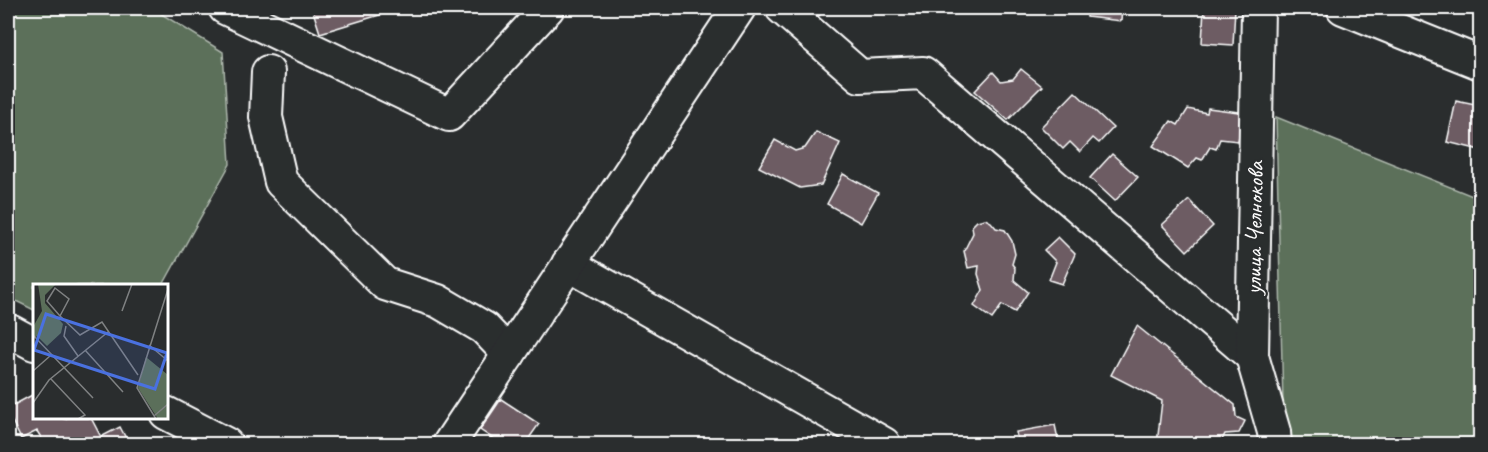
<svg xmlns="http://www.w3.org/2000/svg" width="1488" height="452" font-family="Caveat,sans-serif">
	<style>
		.green { fill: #5b6f5a; stroke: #adb7ac; stroke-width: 1.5 }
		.building { fill: #6d5c64; stroke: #fff; stroke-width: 1.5 }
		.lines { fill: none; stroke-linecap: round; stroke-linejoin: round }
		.minor-casing { stroke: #fff; stroke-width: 36 }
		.path { stroke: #fff; stroke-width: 4; stroke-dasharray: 1.5 4.5; stroke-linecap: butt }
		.minor { stroke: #2a2d2e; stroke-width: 32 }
		.labels { text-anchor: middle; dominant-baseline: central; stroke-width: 4.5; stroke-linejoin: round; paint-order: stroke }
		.street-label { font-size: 24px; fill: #fff; stroke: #2a2d2e }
		.inset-road { fill: none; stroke: #7f8182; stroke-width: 1.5 }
		.view { fill: #4a71e0; fill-opacity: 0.15; stroke: #4a71e0; stroke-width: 3 }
		.inset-edge { fill: none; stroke: #fff; stroke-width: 3 }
	</style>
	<rect width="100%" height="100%" fill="#2a2d2e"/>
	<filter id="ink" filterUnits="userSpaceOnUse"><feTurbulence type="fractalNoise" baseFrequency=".0167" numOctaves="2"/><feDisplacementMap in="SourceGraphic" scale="12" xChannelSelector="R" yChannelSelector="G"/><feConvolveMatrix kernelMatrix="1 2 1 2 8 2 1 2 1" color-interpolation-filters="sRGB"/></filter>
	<g filter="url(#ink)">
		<g class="green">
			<polygon points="8,8 152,8 223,52 230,164 163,285 34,286 34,310 8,297"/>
			<polygon points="1276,117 1480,199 1480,444 1290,444 1283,404"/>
		</g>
		<g class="building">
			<polygon points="312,8 384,8 386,13 320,33"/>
			<polygon points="802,8 826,8 816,19"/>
			<rect x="1020" y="8" width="50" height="4"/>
			<polygon points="1087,8 1122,8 1121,21 1087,17"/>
			<polygon points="1204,8 1235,8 1233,45 1202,43"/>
			<polygon points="1021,69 1042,86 1008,120 975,91 993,72 1001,81 1013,79"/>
			<polygon points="1075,92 1113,128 1099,143 1093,138 1080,152 1070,142 1063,149 1041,127"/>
			<polygon points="1456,101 1480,106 1480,150 1447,142"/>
			<polygon points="1208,108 1246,113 1245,130 1240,130 1238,141 1220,139 1216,149 1210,147 1202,160 1197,158 1188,168 1153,146 1171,121 1178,125 1188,109 1207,113"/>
			<polygon points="816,132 840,143 821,185 800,188 759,167 775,140 795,151 805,148"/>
			<polygon points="1112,154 1138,177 1115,201 1090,178"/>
			<polygon points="843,174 878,193 861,223 827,204"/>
			<polygon points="1189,200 1213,226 1187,251 1162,225"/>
			<polygon points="985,219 991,222 996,228 1005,230 1012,241 1015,254 1012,264 1015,268 1014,280 1028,292 1015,312 1002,305 992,319 974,306 983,290 978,274 979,266 968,268 964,251 973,233 972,226 977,221"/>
			<polygon points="1058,237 1075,254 1062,284 1049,280 1056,262 1044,250"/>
			<polygon points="1137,326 1235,405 1236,417 1245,421 1239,433 1225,434 1220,444 1157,444 1162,401 1111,375"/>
			<polygon points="34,394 34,418 63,418 64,419 68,418 91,418 101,437 120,427 129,444 45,444 37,431 21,439 8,413 8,408"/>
			<polygon points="501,399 539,424 525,444 501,444 480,430"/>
			<polygon points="1055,425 1059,444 1018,444 1016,432"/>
		</g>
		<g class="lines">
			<g class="minor-casing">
				<g id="minor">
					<polyline points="225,8 449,115 548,8"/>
					<polyline points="782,8 860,76 923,73 1252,356"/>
					<polyline points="1258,8 1252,356 1274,432 1275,444"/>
					<polyline points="1343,8 1480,63"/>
					<polyline points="268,72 266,117 281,182 385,284 438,301 484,328 509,354"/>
					<polyline points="568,264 884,444"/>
					<polyline points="8,330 34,344"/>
					<polyline points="166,413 226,444"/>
					<polyline points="449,444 739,8"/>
				</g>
			</g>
			<polyline class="path" points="8,19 11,27"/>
			<use href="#minor" class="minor"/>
		</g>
	</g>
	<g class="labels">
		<g class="street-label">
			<text transform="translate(1254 228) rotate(-89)">улица Челнокова</text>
		</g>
	</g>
	<g transform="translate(33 284)">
		<rect width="135" height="135" fill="#2a2d2e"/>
		<path d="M 5,0 L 23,0 L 12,11 L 12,19 L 30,40 L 28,49 L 14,62 L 4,52 L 0,56 L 0,43 L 9,27 ZM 113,73 L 135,91 L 135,135 L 125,135 L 105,104 Z" fill="#5b6f5a"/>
		<path class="inset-road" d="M 89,27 L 99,0M 27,32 L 36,15 L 22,4 L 14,17 L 27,32 L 47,51 L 69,38 L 105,91M 33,42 L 31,52 L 45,72M 0,51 L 60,114M 116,61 L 135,77M 52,66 L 90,108M 0,87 L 17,72M 18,95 L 52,131 L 45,135M 0,119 L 16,96 L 75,48M 121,132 L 135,120M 123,135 L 104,104 L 135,5"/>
		<path class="view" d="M 13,30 L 134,69 L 122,105 L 1,66 Z"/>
		<rect width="135" height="135" class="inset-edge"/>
	</g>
	<rect width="1488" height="452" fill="none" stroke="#2a2d2e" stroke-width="30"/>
	<rect x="15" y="15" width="1458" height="422" fill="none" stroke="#fff" stroke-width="2" filter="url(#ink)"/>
</svg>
